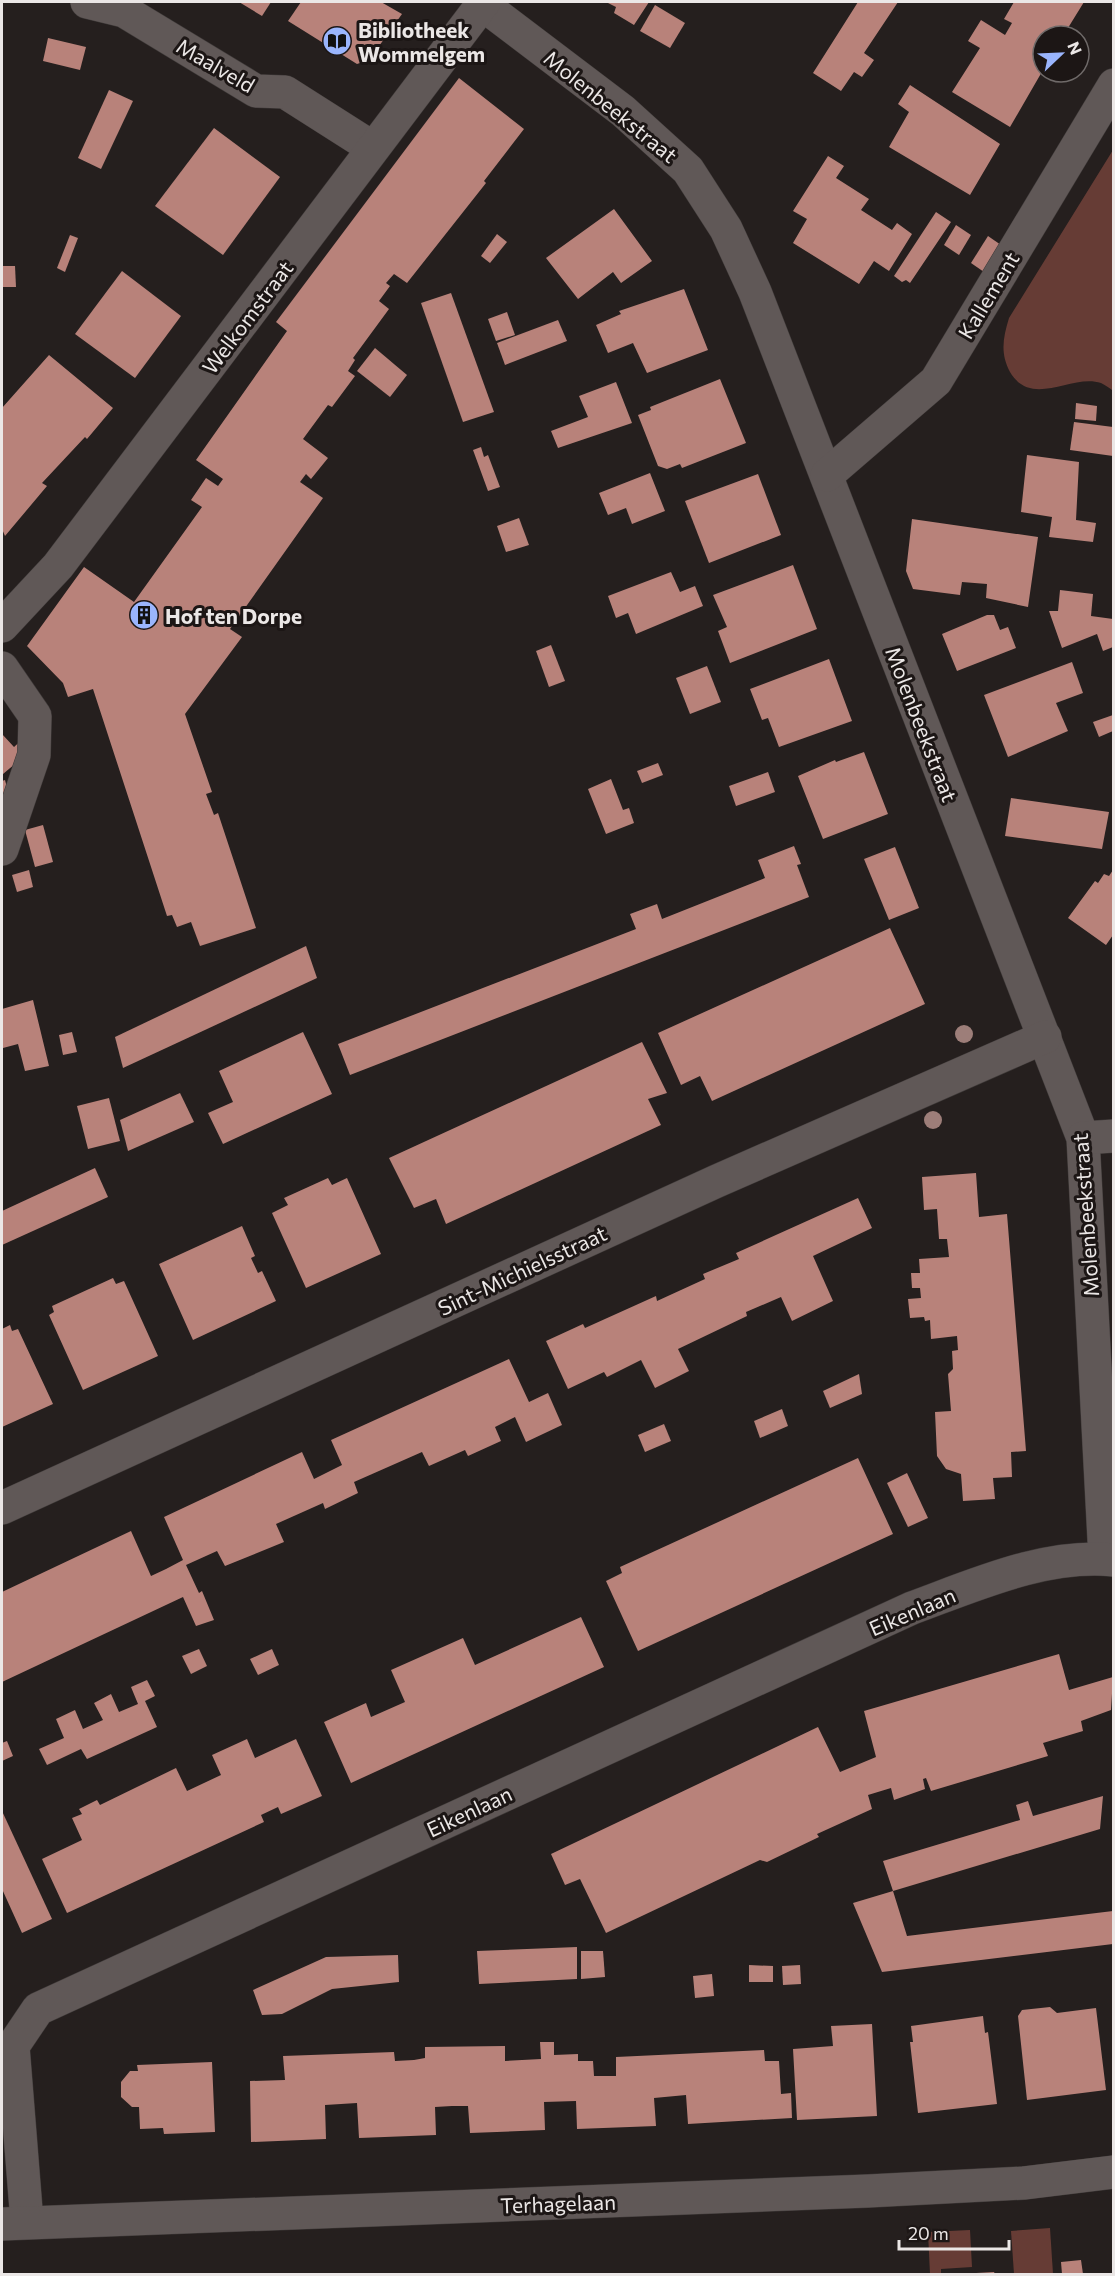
<svg xmlns="http://www.w3.org/2000/svg" width="1115" height="2276" font-family="Commissioner,sans-serif">
	<style>
		.green { fill: #663c35 }
		.building { fill: #b8827a }
		.lines { fill: none; stroke-linecap: round; stroke-linejoin: round }
		.minor-casing { stroke: #3f3a39; stroke-width: 34 }
		.tertiary-casing { stroke: #3f3a39; stroke-width: 34 }
		.minor { stroke: #605857; stroke-width: 33 }
		.tertiary { stroke: #605857; stroke-width: 33 }
		.tree { fill: #9d7e79 }
		.labels { text-anchor: middle; dominant-baseline: central; stroke-width: 6; stroke-linejoin: round; paint-order: stroke }
		.poi-label { font-size: 21px; font-weight: bold; fill: #ebe7e6; stroke: #1c1615; text-anchor: start }
		.street-label { font-size: 21px; fill: #ebe7e6; stroke: #1c1615 }
	</style>
	<rect width="100%" height="100%" fill="#251f1e"/>
	<g class="green">
		<path d="M 1113,150 L 1113,391 C 1110,388 1105,385 1101,383 C 1072,373 1032,409 1010,372 C 1000,353 1003,338 1009,318 Z"/>
		<polygon points="1050,2228 1053,2274 1014,2274 1011,2231"/>
		<polygon points="970,2230 972,2267 941,2269 941,2274 930,2274 928,2232"/>
	</g>
	<g class="building">
		<polygon points="239,2 271,2 262,16"/>
		<polygon points="301,2 381,2 402,14 369,60 357,64 288,21"/>
		<polygon points="606,2 649,2 634,25 614,13 616,7"/>
		<polygon points="858,2 898,2 864,53 874,60 862,77 854,72 841,91 813,73"/>
		<polygon points="1014,2 1084,2 1063,36 1043,36 1043,70 1010,127 952,92 980,48 968,41 981,20 1005,35 1012,23 1004,19"/>
		<polygon points="655,5 685,23 670,48 640,31"/>
		<polygon points="48,38 86,47 80,70 43,61"/>
		<polygon points="459,78 524,129 484,181 486,183 407,283 394,274 386,283 390,286 379,301 389,309 353,358 355,360 348,371 355,376 332,407 328,405 303,439 328,458 311,479 306,474 300,482 323,498 230,629 242,637 185,714 212,792 206,794 214,815 218,813 256,928 200,946 191,922 177,927 172,915 167,916 93,689 68,697 63,683 27,646 84,567 134,602 202,507 191,500 206,478 218,486 223,479 196,460 287,331 276,322"/>
		<polygon points="910,85 1000,144 970,195 889,147 909,112 898,104"/>
		<polygon points="109,90 133,101 101,169 78,158"/>
		<polygon points="214,128 280,177 223,255 155,206"/>
		<polygon points="828,156 844,166 836,178 869,199 861,210 892,230 897,223 912,234 889,271 874,261 859,284 793,243 807,219 793,211"/>
		<polygon points="614,209 652,261 621,283 613,272 578,299 546,258"/>
		<polygon points="936,212 951,222 910,283 906,280 902,282 894,276"/>
		<polygon points="956,225 971,235 959,255 944,245"/>
		<polygon points="497,234 507,242 490,263 481,256"/>
		<polygon points="70,235 78,238 65,272 57,268"/>
		<polygon points="988,236 1001,245 984,272 971,263"/>
		<polygon points="2,266 15,266 16,287 2,287"/>
		<polygon points="122,271 181,316 135,378 75,334"/>
		<polygon points="684,289 708,350 647,373 633,343 608,353 596,325 621,314 619,311"/>
		<polygon points="451,293 494,412 463,422 421,303"/>
		<polygon points="507,312 515,335 496,341 488,319"/>
		<polygon points="558,320 567,341 505,365 497,343"/>
		<polygon points="375,348 407,375 390,397 357,371"/>
		<polygon points="49,355 113,408 87,439 85,437 42,483 47,486 5,536 2,529 2,408"/>
		<polygon points="720,379 746,443 682,468 680,464 667,469 658,466 638,415 651,410 650,407"/>
		<polygon points="616,382 632,423 558,448 551,431 588,417 579,396"/>
		<polygon points="1076,403 1097,406 1096,421 1075,419"/>
		<polygon points="1074,422 1113,427 1113,456 1070,450"/>
		<polygon points="481,447 484,457 488,455 500,487 488,491 473,450"/>
		<polygon points="1027,455 1079,462 1076,520 1096,523 1093,542 1049,537 1052,517 1021,512"/>
		<polygon points="650,473 665,511 632,524 626,508 608,515 599,493"/>
		<polygon points="758,474 781,535 709,563 685,501"/>
		<polygon points="519,518 529,545 506,552 497,526"/>
		<polygon points="912,519 1038,537 1028,607 986,598 987,584 962,582 960,595 913,589 906,571"/>
		<polygon points="793,565 817,629 730,663 718,631 727,627 713,595"/>
		<polygon points="671,572 680,592 695,586 703,606 636,634 628,613 616,618 608,596"/>
		<polygon points="1060,590 1093,594 1091,616 1113,619 1113,647 1103,651 1097,634 1062,648 1049,611 1058,611"/>
		<polygon points="987,615 994,615 1000,630 1008,627 1016,648 957,671 942,634"/>
		<polygon points="551,645 565,681 549,687 536,651"/>
		<polygon points="829,659 852,721 779,747 768,718 762,720 750,689"/>
		<polygon points="1072,662 1083,693 1056,703 1068,731 1008,757 984,695"/>
		<polygon points="707,666 721,702 690,714 676,678"/>
		<polygon points="1113,715 1113,731 1099,737 1093,722"/>
		<polygon points="2,734 14,747 27,735 22,758 3,774"/>
		<polygon points="864,752 888,814 823,839 798,776 835,760 836,762"/>
		<polygon points="658,763 663,775 642,783 637,771"/>
		<polygon points="768,772 775,792 736,806 729,786"/>
		<polygon points="611,779 623,810 629,808 634,823 606,834 588,789"/>
		<polygon points="5,780 11,803 2,817 2,781"/>
		<polygon points="1011,798 1109,812 1102,849 1005,836"/>
		<polygon points="43,825 53,862 35,867 25,830"/>
		<polygon points="794,846 801,864 797,865 809,897 350,1075 338,1044 636,929 630,914 657,904 662,919 765,878 758,860"/>
		<polygon points="895,847 919,908 889,920 864,859"/>
		<polygon points="29,870 33,887 17,892 12,875"/>
		<polygon points="1113,870 1113,935 1106,945 1068,918 1095,881 1098,883 1104,874 1109,876"/>
		<polygon points="890,928 925,1004 712,1101 700,1076 681,1085 658,1033"/>
		<polygon points="306,946 317,978 123,1068 115,1037"/>
		<polygon points="33,1000 49,1066 25,1071 18,1044 3,1048 2,1009"/>
		<polygon points="72,1032 77,1052 63,1055 59,1035"/>
		<polygon points="303,1032 332,1094 223,1144 208,1113 233,1102 219,1071"/>
		<polygon points="642,1042 667,1093 648,1099 661,1125 446,1224 436,1199 414,1208 389,1158"/>
		<polygon points="180,1093 194,1122 128,1151 120,1120"/>
		<polygon points="109,1098 120,1141 88,1149 77,1106"/>
		<polygon points="95,1168 108,1197 2,1245 2,1211"/>
		<polygon points="976,1173 979,1217 1007,1214 1026,1451 1011,1452 1012,1477 993,1478 995,1499 963,1501 961,1474 946,1469 937,1456 935,1412 951,1411 948,1374 953,1369 952,1351 958,1350 957,1336 931,1339 930,1320 925,1321 924,1317 910,1318 908,1299 921,1298 920,1288 912,1288 911,1273 920,1273 919,1259 949,1257 947,1239 939,1239 937,1209 924,1210 922,1177"/>
		<polygon points="328,1178 332,1185 347,1178 381,1254 306,1288 272,1213 288,1205 284,1198"/>
		<polygon points="858,1198 872,1228 813,1256 833,1301 792,1321 781,1297 746,1312 747,1316 678,1349 689,1371 655,1388 641,1360 607,1377 604,1372 568,1389 546,1341 583,1324 585,1328 656,1296 657,1301 705,1279 703,1274 739,1259 736,1253"/>
		<polygon points="242,1226 255,1256 251,1258 258,1273 262,1271 276,1301 193,1340 159,1264"/>
		<polygon points="113,1278 116,1284 124,1281 158,1356 83,1390 49,1315 54,1312 52,1306"/>
		<polygon points="10,1325 12,1331 18,1329 53,1404 2,1427 2,1329"/>
		<polygon points="509,1359 529,1402 548,1393 562,1425 526,1442 515,1417 495,1427 501,1441 468,1456 465,1450 429,1466 422,1452 354,1482 358,1493 325,1509 323,1503 276,1524 284,1542 225,1566 217,1551 186,1565 199,1593 202,1591 214,1620 196,1626 183,1597 2,1682 2,1592 131,1531 151,1576 166,1569 183,1560 164,1517 302,1452 314,1479 342,1465 331,1440"/>
		<polygon points="859,1374 862,1394 830,1408 823,1391"/>
		<polygon points="782,1409 788,1426 760,1438 754,1421"/>
		<polygon points="664,1424 671,1441 645,1452 638,1435"/>
		<polygon points="858,1458 893,1534 638,1651 606,1581 622,1573 620,1567"/>
		<polygon points="907,1473 928,1518 908,1527 887,1483"/>
		<polygon points="581,1617 604,1667 351,1783 324,1722 366,1703 371,1717 405,1702 391,1670 463,1638 475,1665"/>
		<polygon points="199,1649 207,1666 191,1674 182,1656"/>
		<polygon points="272,1649 279,1665 258,1675 250,1659"/>
		<polygon points="1059,1654 1069,1690 1113,1677 1111,1710 1081,1721 1083,1731 1043,1743 1048,1756 931,1791 926,1778 923,1779 925,1789 894,1800 891,1788 868,1795 872,1809 817,1834 819,1837 767,1862 760,1860 606,1933 580,1879 565,1885 551,1854 818,1727 840,1772 876,1757 864,1711"/>
		<polygon points="147,1680 155,1696 145,1701 157,1727 87,1759 81,1749 47,1765 39,1749 64,1738 56,1719 75,1710 83,1729 103,1720 94,1703 111,1694 119,1712 138,1704 131,1687"/>
		<polygon points="247,1739 255,1758 296,1739 322,1796 281,1814 278,1807 261,1815 264,1822 67,1913 42,1859 82,1840 72,1818 82,1814 79,1809 97,1800 100,1805 176,1768 187,1791 221,1775 212,1755"/>
		<polygon points="7,1741 13,1756 2,1761 2,1743"/>
		<polygon points="1103,1796 1100,1829 893,1891 883,1861 1020,1820 1016,1805 1028,1801 1033,1816"/>
		<polygon points="2,1811 52,1919 22,1933 2,1889"/>
		<polygon points="893,1891 907,1936 1113,1911 1113,1944 882,1972 853,1903"/>
		<polygon points="577,1947 577,1979 479,1984 477,1951"/>
		<polygon points="581,1951 603,1951 605,1977 581,1979"/>
		<polygon points="398,1955 399,1982 332,1989 282,2014 262,2015 253,1990 326,1957"/>
		<polygon points="749,1965 773,1966 773,1982 749,1982"/>
		<polygon points="800,1965 801,1984 783,1985 782,1966"/>
		<polygon points="712,1974 714,1996 695,1998 693,1976"/>
		<polygon points="1050,2007 1057,2013 1096,2008 1106,2090 1027,2100 1018,2016 1022,2010"/>
		<polygon points="983,2016 985,2033 988,2032 997,2104 918,2113 910,2042 913,2042 911,2026"/>
		<polygon points="872,2024 877,2116 797,2120 793,2049 833,2046 831,2026"/>
		<polygon points="540,2042 554,2042 554,2055 578,2054 578,2061 593,2061 594,2076 616,2076 616,2057 764,2050 765,2061 779,2061 781,2094 791,2093 792,2118 688,2124 686,2095 654,2098 656,2126 577,2129 576,2101 544,2102 545,2130 470,2133 468,2106 452,2106 435,2107 436,2135 359,2138 357,2103 325,2105 326,2139 251,2142 250,2081 285,2080 283,2056 394,2052 395,2061 414,2060 425,2058 425,2047 505,2046 505,2061 541,2059"/>
		<polygon points="212,2062 215,2132 164,2134 163,2128 140,2129 139,2107 132,2107 121,2097 121,2082 130,2071 138,2071 137,2065"/>
		<polygon points="1081,2260 1083,2274 1062,2274 1061,2262"/>
		<polygon points="994,2272 995,2274 976,2274 976,2273"/>
	</g>
	<g class="lines">
		<g class="minor-casing">
			<g id="minor">
				<polyline points="87,2 124,11 256,91 285,92 373,148"/>
				<polyline points="482,4 623,111 688,170 726,229 755,292 1083,1138 1105,1559"/>
				<polyline points="827,475 936,381 1114,85"/>
				<polyline points="2,668 35,716 34,755 2,849"/>
				<polyline points="1083,1138 1114,1136"/>
				<polyline points="2,1508 717,1181 1045,1037"/>
				<path d="M 27,2222 L 13,2046 L 38,2009 L 912,1608 C 975,1585 1045,1553 1114,1560"/>
				<polyline points="2,2224 868,2191 1024,2183 1114,2172"/>
			</g>
		</g>
		<g class="tertiary-casing">
			<polyline id="tertiary" points="2,626 58,566 484,2"/>
		</g>
		<use href="#minor" class="minor"/>
		<use href="#tertiary" class="tertiary"/>
	</g>
	<g class="tree">
		<circle cx="964" cy="1034" r="9"/>
		<circle cx="933" cy="1120" r="9"/>
	</g>
	<defs>
		<g id="library-disc" transform="scale(1.5)"><circle r="9.5" fill="#9ab5fd" stroke="#1c1615"/><path d="M-6-4Q-3-5.5-.7-3.5V5Q-3 3-6 4ZM6-4Q3-5.5 .7-3.5V5Q3 3 6 4Z" fill="#111"/></g>
		<g id="building-disc" transform="scale(1.5)"><circle r="9.5" fill="#9ab5fd" stroke="#1c1615"/><path d="M-4-6H4V6H1V3H-1V6H-4ZM-2.5-4.3h1.7v1.8h-1.7ZM.8-4.3h1.7v1.8H.8ZM-2.5-1h1.7V.8h-1.7ZM.8-1h1.7V.8H.8Z" fill="#111"/></g>
	</defs>
	<g fill-rule="evenodd">
		<use href="#library-disc" x="337" y="41"/>
		<use href="#building-disc" x="144" y="615"/>
	</g>
	<g class="labels">
		<g class="poi-label">
			<text x="358" y="29">Bibliotheek<tspan x="358" dy="24">Wommelgem</tspan></text>
			<text x="165" y="615">Hof ten Dorpe</text>
		</g>
		<g class="street-label">
			<text transform="translate(216 65) rotate(30)">Maalveld</text>
			<text transform="translate(611 106) rotate(39)">Molenbeekstraat</text>
			<text transform="translate(988 295) rotate(-59)">Kallement</text>
			<text transform="translate(247 317) rotate(-53)">Welkomstraat</text>
			<text transform="translate(922 724) rotate(69)">Molenbeekstraat</text>
			<text transform="translate(1085 1215) rotate(-94)">Molenbeekstraat</text>
			<text transform="translate(522 1270) rotate(-25)">Sint-Michielsstraat</text>
			<text transform="translate(912 1611) rotate(-23)">Eikenlaan</text>
			<text transform="translate(469 1811) rotate(-25)">Eikenlaan</text>
			<text transform="translate(558 2203) rotate(-2)">Terhagelaan</text>
		</g>
	</g>
	<rect width="1115" height="2276" fill="none" stroke="#ebe7e6" stroke-width="6"/>
	<g transform="translate(1061 54) rotate(67)"><circle r="28" fill="#1c1615" stroke="#6f6a69" stroke-width="1.5"/>
	<path d="M0-4.5L10 22L0 15L-10 22Z" fill="#9ab5fd"/>
	<text y="-9" font-size="16" font-weight="bold" text-anchor="middle" fill="#ebe7e6">N</text>
	</g>
	<path d="M899 2240v9h110v-9" fill="none" stroke="#ebe7e6" stroke-width="3"/>
	<text x="908" y="2240" font-size="18" fill="#ebe7e6" stroke="#1c1615" stroke-width="4.5" paint-order="stroke">20 m</text>
</svg>
